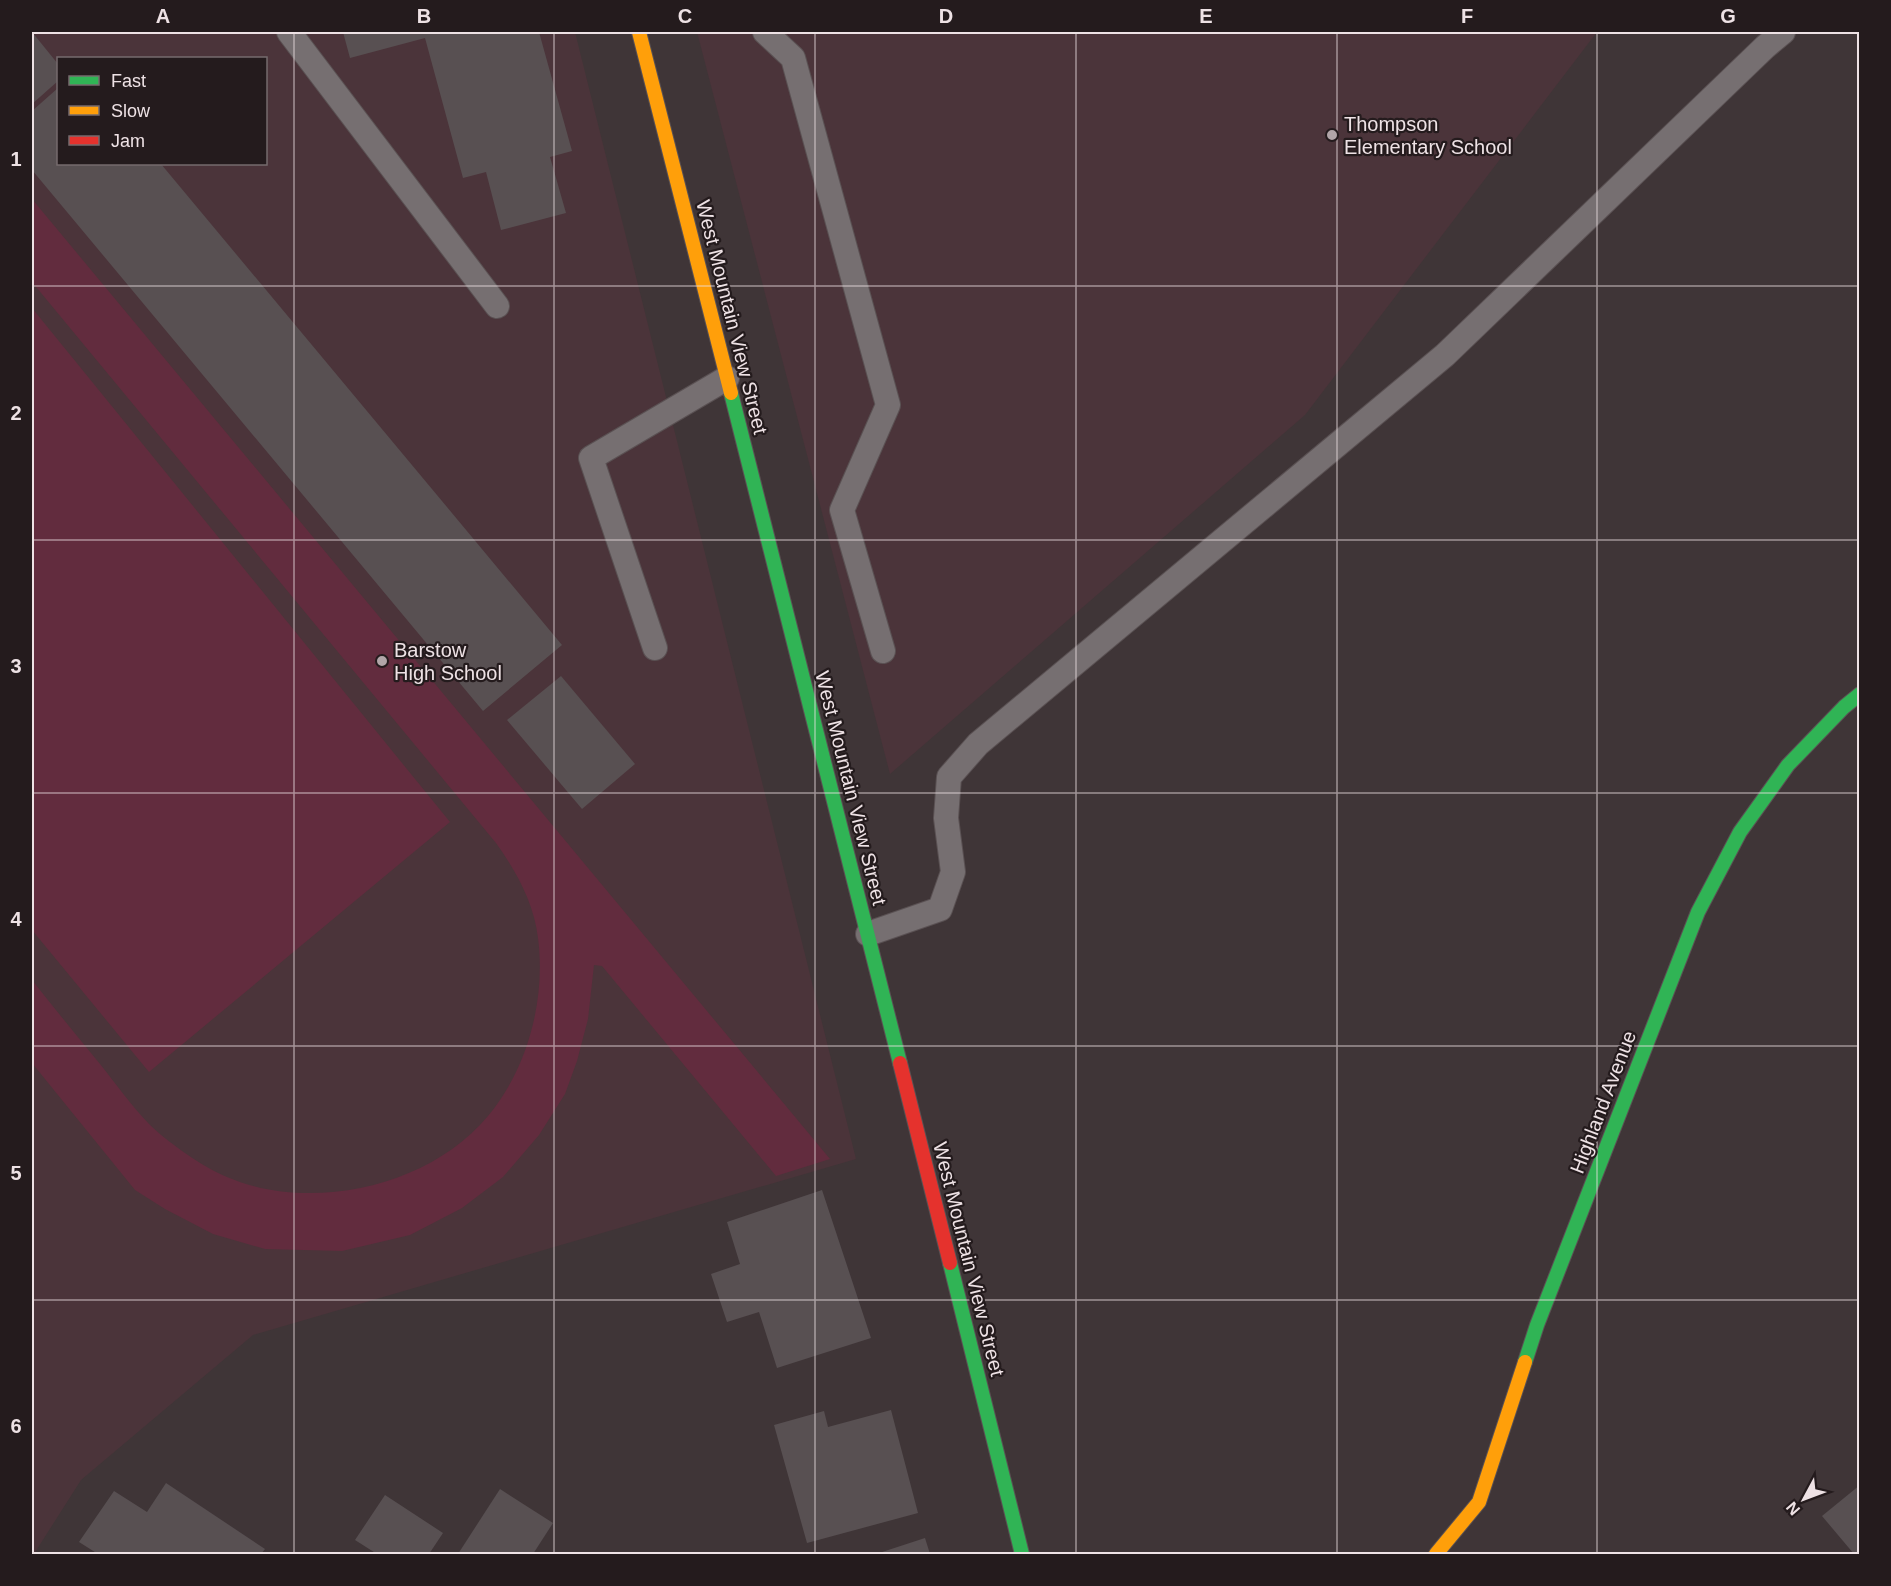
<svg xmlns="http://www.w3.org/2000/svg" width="1891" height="1586" font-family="Arial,sans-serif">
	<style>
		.built { fill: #4b343a; fill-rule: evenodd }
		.green { fill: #622c3e }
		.building { fill: #585052 }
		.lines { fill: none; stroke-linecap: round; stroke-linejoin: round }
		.lane-casing { stroke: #5a5153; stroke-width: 26 }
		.fast-casing { stroke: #5a5153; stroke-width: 16 }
		.slow-casing { stroke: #5a5153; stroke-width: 16 }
		.jam-casing { stroke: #5a5153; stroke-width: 16 }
		.lane { stroke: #766f71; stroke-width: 24 }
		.fast { stroke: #30b455; stroke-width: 14 }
		.slow { stroke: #ff9f0a; stroke-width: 14 }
		.jam { stroke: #e5322d; stroke-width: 14 }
		.grid { fill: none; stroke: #eee2e5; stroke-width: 1.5; stroke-opacity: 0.55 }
		.poi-dot { fill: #b1a5a8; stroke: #241b1d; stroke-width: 2 }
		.labels { text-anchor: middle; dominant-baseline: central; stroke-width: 4.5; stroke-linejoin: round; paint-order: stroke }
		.poi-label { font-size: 20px; fill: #eee2e5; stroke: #241b1d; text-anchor: start }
		.street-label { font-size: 20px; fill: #eee2e5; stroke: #241b1d }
		.neatline { fill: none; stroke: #eee2e5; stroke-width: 2 }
		.grid-label { font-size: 20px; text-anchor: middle; font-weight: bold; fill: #eee2e5 }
	</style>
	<rect width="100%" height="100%" fill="#3f3537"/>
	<g class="built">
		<path d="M 32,32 L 575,32 L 856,1159 L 253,1335 L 81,1480 L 34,1554 L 32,1554 ZM 58,58 L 266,58 L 266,164 L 58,164 Z"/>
		<polygon points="697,32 1597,32 1305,415 890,774"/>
	</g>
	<g class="green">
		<path d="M 32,199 L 830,1159 L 776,1176 L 602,966 L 594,965 L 588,1019 L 577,1061 L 565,1094 L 539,1135 L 503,1177 L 462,1208 L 410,1235 L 342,1251 L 265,1249 L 213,1234 L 165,1209 L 135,1190 L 32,1063 L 32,980 C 54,1008 77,1036 100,1064 C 116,1084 131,1105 149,1124 C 166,1141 204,1168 227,1177 C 311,1213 429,1187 488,1116 C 528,1068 546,999 538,938 C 534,903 516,871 496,843 L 32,282 Z"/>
		<polygon points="32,308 450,822 149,1072 32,930"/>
	</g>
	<g class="building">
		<polygon points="32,32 58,64 58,81 32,104"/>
		<polygon points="343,32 539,32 572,151 550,157 566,213 501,230 486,172 463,178 425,38 350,58"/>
		<polygon points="58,88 58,164 161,164 562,645 483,711 32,170 32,111"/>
		<polygon points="561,676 635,764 582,809 507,720"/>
		<polygon points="822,1190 871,1338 777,1368 759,1312 727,1322 711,1274 740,1264 727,1222"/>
		<polygon points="891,1410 918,1513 807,1543 774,1425 824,1411 828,1427"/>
		<polygon points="166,1483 265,1549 261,1554 98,1554 79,1542 114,1491 147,1512"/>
		<polygon points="1860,1485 1860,1554 1854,1554 1822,1516"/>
		<polygon points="500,1489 553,1523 533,1554 458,1554"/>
		<polygon points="385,1495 443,1533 429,1554 377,1554 355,1540"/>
		<polygon points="925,1538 930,1554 876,1554"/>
	</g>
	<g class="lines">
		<g class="lane-casing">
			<g id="lane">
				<polyline points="289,32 497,306"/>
				<polyline points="765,32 793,58 888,405 842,510 883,651"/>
				<polyline points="655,648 591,458 727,378"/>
				<polyline points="868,934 940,909 953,872 946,818 949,777 978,744 1445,355 1765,47 1783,32"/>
			</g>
		</g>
		<g class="fast-casing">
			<g id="fast">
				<polyline points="731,393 900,1063"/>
				<polyline points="950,1263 1022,1554"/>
				<polyline points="1525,1362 1537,1325 1698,912 1740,832 1788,765 1844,707 1860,694"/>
			</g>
		</g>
		<g class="slow-casing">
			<g id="slow">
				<polyline points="639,32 731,393"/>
				<polyline points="1436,1554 1479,1502 1525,1362"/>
			</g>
		</g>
		<g class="jam-casing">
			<polyline id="jam" points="900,1063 950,1263"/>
		</g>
		<use href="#lane" class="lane"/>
		<use href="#fast" class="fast"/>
		<use href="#slow" class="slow"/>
		<use href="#jam" class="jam"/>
	</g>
	<path class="grid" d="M 294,32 L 294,1554M 554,32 L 554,1554M 815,32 L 815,1554M 1076,32 L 1076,1554M 1337,32 L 1337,1554M 1597,32 L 1597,1554M 32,286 L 1860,286M 32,540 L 1860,540M 32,793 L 1860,793M 32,1046 L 1860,1046M 32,1300 L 1860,1300"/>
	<g class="poi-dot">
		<circle cx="1332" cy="135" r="6"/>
		<circle cx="382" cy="661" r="6"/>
	</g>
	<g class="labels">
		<g class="poi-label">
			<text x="1344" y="124">Thompson<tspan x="1344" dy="23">Elementary School</tspan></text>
			<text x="394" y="650">Barstow<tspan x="394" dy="23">High School</tspan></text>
		</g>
		<g class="street-label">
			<text transform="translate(732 317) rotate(76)">West Mountain View Street</text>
			<text transform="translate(851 788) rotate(76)">West Mountain View Street</text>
			<text transform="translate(1603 1102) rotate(-69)">Highland Avenue</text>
			<text transform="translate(969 1259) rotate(76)">West Mountain View Street</text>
		</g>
	</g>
	<rect width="1891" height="1586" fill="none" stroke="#241b1d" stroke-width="66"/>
	<rect x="57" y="57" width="210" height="108" fill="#241b1d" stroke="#756b6d" stroke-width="1.5"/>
	<rect x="69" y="76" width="30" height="9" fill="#30b455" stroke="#756b6d" stroke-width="1.5"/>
	<text x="111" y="87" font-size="18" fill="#eee2e5">Fast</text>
	<rect x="69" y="106" width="30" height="9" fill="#ff9f0a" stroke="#756b6d" stroke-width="1.5"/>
	<text x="111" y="117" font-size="18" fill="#eee2e5">Slow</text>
	<rect x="69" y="136" width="30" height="9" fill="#e5322d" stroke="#756b6d" stroke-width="1.5"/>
	<text x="111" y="147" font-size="18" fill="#eee2e5">Jam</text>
	<g transform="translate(1804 1499) rotate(229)" stroke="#241b1d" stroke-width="4.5" paint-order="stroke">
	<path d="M0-4.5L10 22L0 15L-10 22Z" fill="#eee2e5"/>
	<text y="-9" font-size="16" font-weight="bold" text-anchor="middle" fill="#eee2e5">N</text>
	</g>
	<rect x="33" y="33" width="1825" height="1520" class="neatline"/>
	<g class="grid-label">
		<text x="163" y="23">A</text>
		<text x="424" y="23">B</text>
		<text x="685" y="23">C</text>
		<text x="946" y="23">D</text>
		<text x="1206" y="23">E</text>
		<text x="1467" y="23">F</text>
		<text x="1728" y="23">G</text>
		<text x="16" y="166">1</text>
		<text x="16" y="420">2</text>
		<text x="16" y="673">3</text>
		<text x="16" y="926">4</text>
		<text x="16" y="1180">5</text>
		<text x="16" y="1433">6</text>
	</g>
</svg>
